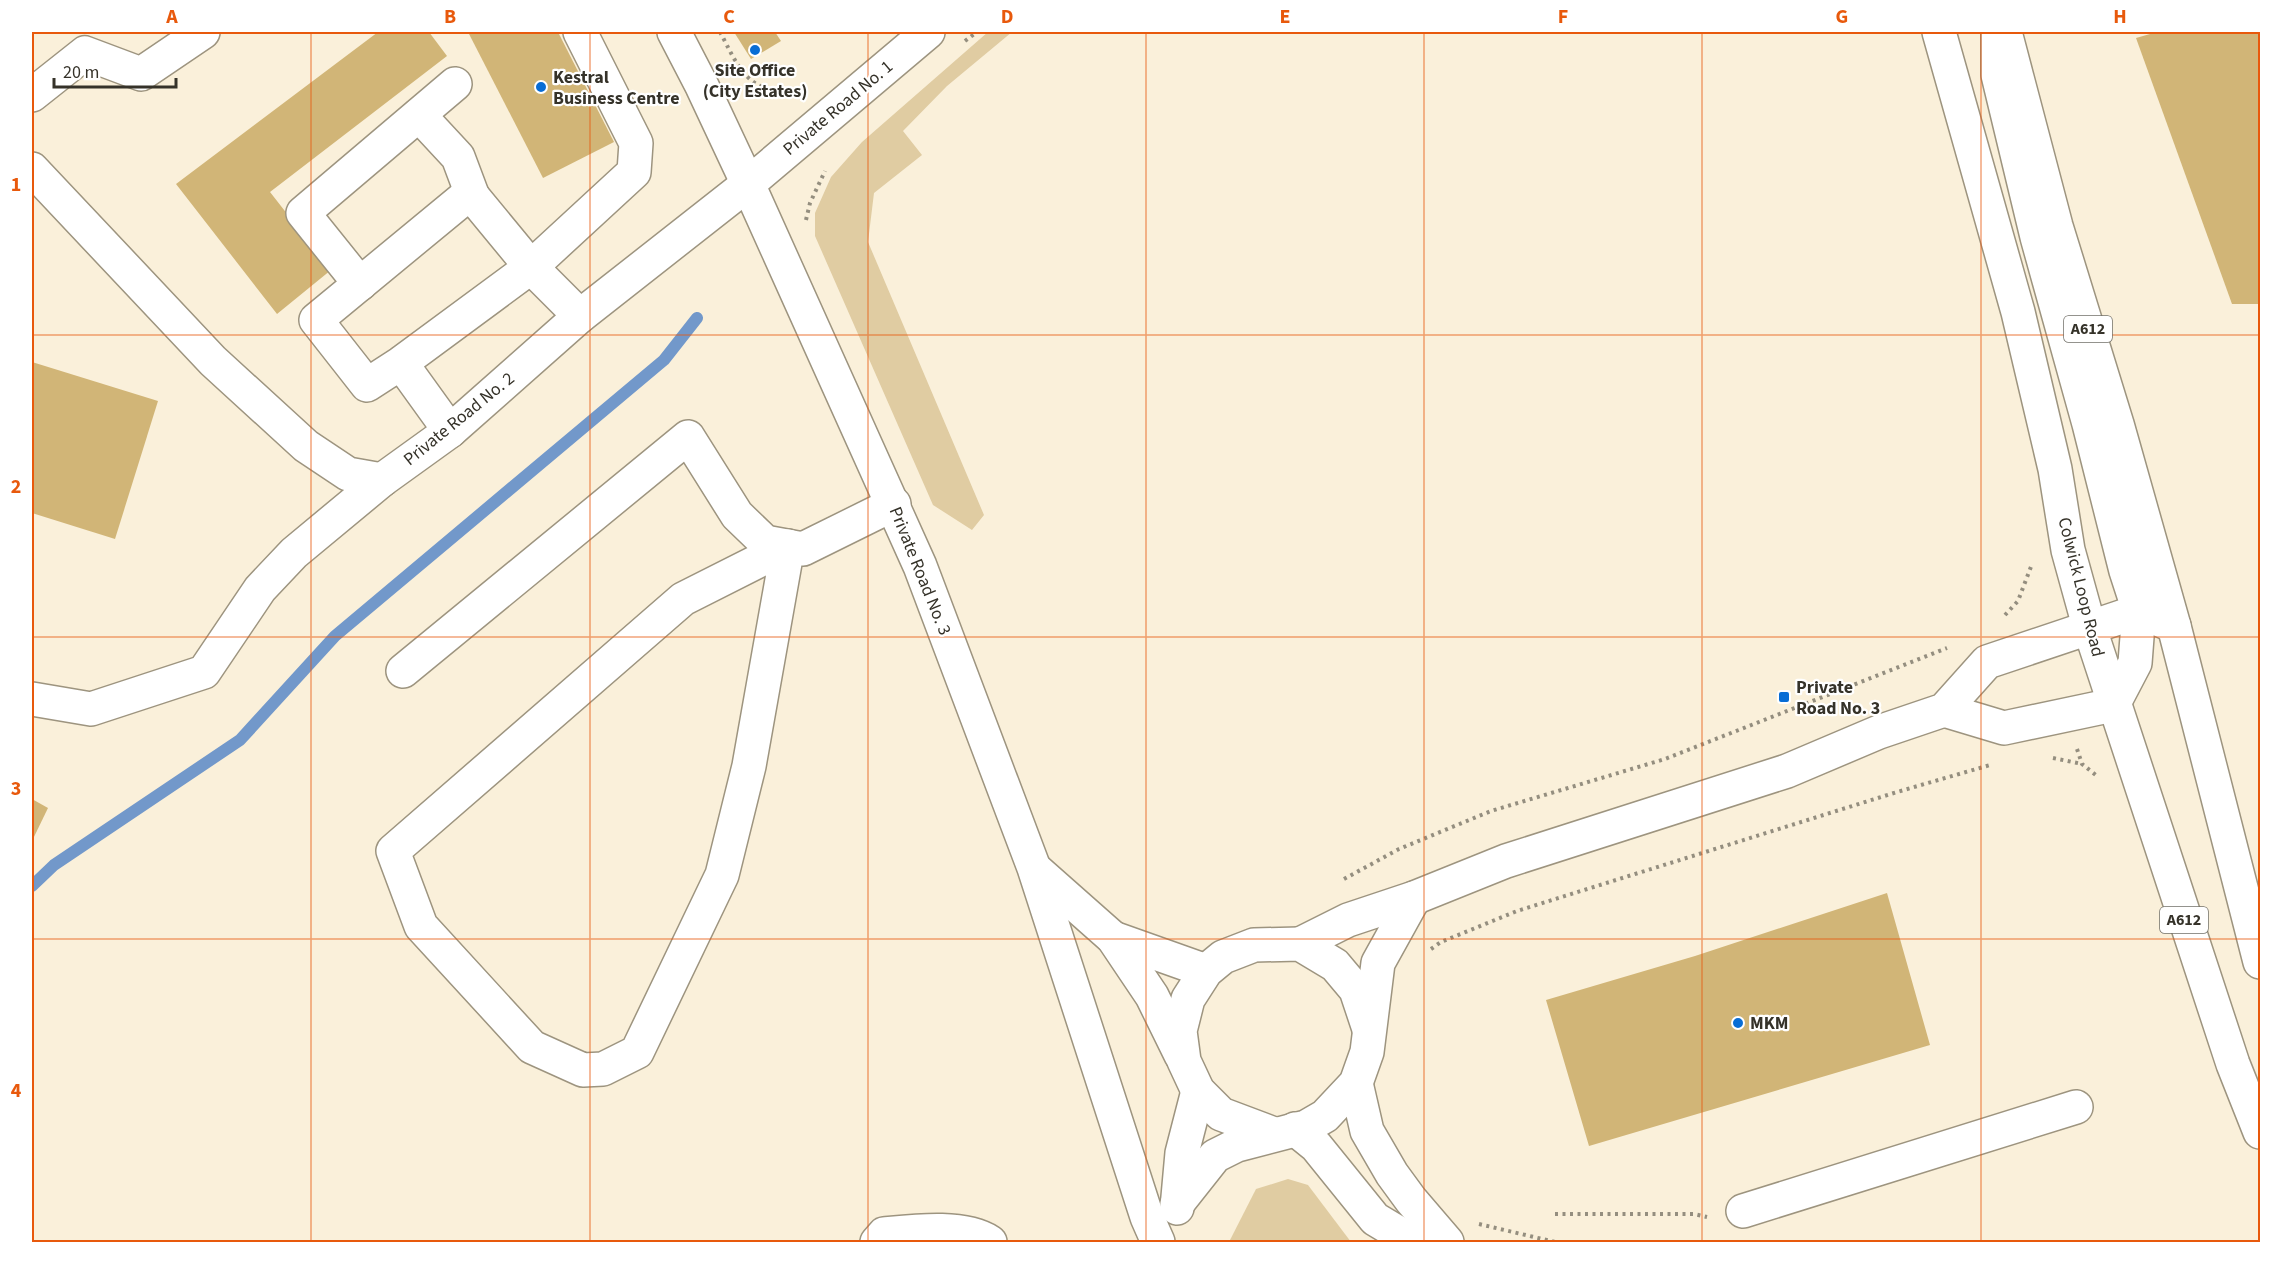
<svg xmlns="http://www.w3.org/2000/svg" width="2292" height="1274" font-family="'Source Sans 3',sans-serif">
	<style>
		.green { fill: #e0cca2 }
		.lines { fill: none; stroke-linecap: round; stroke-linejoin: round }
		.stream { stroke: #7298ca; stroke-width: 12 }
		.building { fill: #d1b577 }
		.minor-casing { stroke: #9d947f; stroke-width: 36 }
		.major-casing { stroke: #9d947f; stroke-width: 36 }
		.path { stroke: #948e7f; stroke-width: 4; stroke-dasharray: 3 4.5; stroke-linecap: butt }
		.minor { stroke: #fff; stroke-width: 33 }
		.major { stroke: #fff; stroke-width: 33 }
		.grid { fill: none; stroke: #e8590c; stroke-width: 1.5; stroke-opacity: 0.55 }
		.poi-dot { fill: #086dd5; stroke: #fff; stroke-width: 2 }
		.labels { text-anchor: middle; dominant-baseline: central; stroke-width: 4.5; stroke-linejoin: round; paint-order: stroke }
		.shield { fill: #fff; stroke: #727069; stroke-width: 1.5 }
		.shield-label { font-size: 16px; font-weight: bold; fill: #353229 }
		.poi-label { font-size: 18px; font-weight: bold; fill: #353229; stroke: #fff; text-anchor: start }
		.street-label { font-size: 18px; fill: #353229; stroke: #fff }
		.neatline { fill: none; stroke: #e8590c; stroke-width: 2 }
		.grid-label { font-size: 20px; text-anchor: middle; font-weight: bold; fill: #e8590c }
	</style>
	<rect width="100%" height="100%" fill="#faf0da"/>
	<g class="green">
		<polygon points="988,32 1012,32 947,86 903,131 922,155 874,193 868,242 984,515 972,530 933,505 815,236 815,213 831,177 862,142"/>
		<polygon points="1288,1179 1308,1185 1351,1242 1229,1242 1256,1189"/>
	</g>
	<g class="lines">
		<polyline class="stream" points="32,886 54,865 240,740 335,636 664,360 697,318"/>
	</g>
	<g class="building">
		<polygon points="378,32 429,32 447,56 270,192 331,270 277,314 176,184"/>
		<polygon points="468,32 558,32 614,142 543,178"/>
		<polygon points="734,32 775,32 781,41 751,59"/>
		<polygon points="2157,32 2260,32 2260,304 2232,304 2136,38"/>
		<polygon points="32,362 158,401 115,539 32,513"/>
		<polygon points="32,799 48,808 32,841"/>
		<polygon points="1887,893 1930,1045 1589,1146 1546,1000 1695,956"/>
	</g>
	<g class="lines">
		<g class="minor-casing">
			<g id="minor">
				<polyline points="580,32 636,143 634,172 531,267 580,316"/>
				<polyline points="674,32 702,86 748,184 920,566 1034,868 1147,1217 1158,1242"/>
				<polyline points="32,95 85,53 141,74 203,32"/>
				<polyline points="419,115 458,157 473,197"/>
				<polyline points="32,169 213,361 306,446 348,474 382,480"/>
				<polyline points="360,284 303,213 455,84"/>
				<polyline points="401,363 531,267 470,193 316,320 367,385 401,363 450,431"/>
				<polygon points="788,546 749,766 722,875 637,1052 603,1069 583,1070 532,1047 421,926 393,851 683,599"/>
				<polyline points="403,671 688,437 737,515 765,542 803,549 894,504"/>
				<polyline points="32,699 91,709 204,672 260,589 294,553 382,480 450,431 580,316 748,184 928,32"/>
				<polyline points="1944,710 2004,728 2113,705 2135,663 2139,611 2126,571 2089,424 2037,237 1998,75 1998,32"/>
				<polyline points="1035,869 1113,938 1152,996 1181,1055"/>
				<polyline points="1113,938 1206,971"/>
				<polyline points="1300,944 1348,920 1414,898 1506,861 1787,771 1879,732 1944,710 1987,662 2139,611 2174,626"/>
				<polyline points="1356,1083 1367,1131 1392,1174 1411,1200 1447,1242"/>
				<polyline points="1295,1129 1316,1146 1375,1219 1405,1237 1441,1242"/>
				<polyline points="1274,1134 1221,1114 1198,1091 1184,1061 1180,1031 1188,999 1206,971 1223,957 1254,945 1300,944 1335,965 1356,990 1369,1029"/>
				<polyline points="1177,1204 1215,1156 1237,1145 1306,1127 1325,1116 1356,1083 1367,1052 1378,963 1414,898"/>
				<polyline points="1177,1208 1182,1153 1198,1091"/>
				<polyline points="1743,1211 2076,1107"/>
				<path d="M 877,1242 L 884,1234 C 915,1231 964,1225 990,1242"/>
			</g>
		</g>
		<g class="major-casing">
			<g id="major">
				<polyline points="1939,32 2018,312 2055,469 2068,550 2089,626 2233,1064 2260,1132"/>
				<polyline points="2005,32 2056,226 2117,424 2174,626 2260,962"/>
			</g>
		</g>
		<g class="path">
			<path d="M 720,32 C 729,48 738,72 755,83 C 766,91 785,92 797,92"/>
			<polyline points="965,41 977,32"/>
			<polyline points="806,220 810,203 825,171"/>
			<polyline points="2005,615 2018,601 2032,564"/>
			<polyline points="2077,749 2082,764 2097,776"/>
			<polyline points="2053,758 2082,764"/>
			<polyline points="1344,879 1399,849 1491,811 1665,759 1947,648"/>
			<polyline points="1431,949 1441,942 1517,911 1897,792 1990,765"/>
			<polyline points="1555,1214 1694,1214 1707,1217"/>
			<polyline points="1479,1224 1555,1242"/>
		</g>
		<use href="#minor" class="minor"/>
		<use href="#major" class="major"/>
	</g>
	<path class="grid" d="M 311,32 L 311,1242M 590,32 L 590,1242M 868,32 L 868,1242M 1146,32 L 1146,1242M 1424,32 L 1424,1242M 1702,32 L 1702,1242M 1981,32 L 1981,1242M 32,335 L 2260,335M 32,637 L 2260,637M 32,939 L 2260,939"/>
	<g class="poi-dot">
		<circle cx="755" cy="50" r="6"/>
		<circle cx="541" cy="87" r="6"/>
		<rect x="1778" y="691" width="12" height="12" rx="3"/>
		<circle cx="1738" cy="1023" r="6"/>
	</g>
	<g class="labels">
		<g class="shield">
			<rect x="2064" y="316" width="48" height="26" rx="4.5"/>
			<rect x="2160" y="907" width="48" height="26" rx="4.5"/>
		</g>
		<g class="shield-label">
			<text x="2088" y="329">A612</text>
			<text x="2184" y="920">A612</text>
		</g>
		<g class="poi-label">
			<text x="755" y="70" text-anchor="middle">Site Office<tspan x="755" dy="21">(City Estates)</tspan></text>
			<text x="553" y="77">Kestral<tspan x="553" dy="21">Business Centre</tspan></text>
			<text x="1796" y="687">Private<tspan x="1796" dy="21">Road No. 3</tspan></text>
			<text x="1750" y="1023">MKM</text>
		</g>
		<g class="street-label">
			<text transform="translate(838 108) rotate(-40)">Private Road No. 1</text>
			<text transform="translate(459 419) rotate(-39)">Private Road No. 2</text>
			<text transform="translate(920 571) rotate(68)">Private Road No. 3</text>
			<text transform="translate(2081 587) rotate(76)">Colwick Loop Road</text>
		</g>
	</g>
	<rect width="2292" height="1274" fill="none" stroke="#ffffff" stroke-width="66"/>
	<path d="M54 78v9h122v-9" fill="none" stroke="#353229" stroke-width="3"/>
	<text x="63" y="78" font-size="18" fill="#353229" stroke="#ffffff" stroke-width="4.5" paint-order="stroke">20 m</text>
	<rect x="33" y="33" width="2226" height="1208" class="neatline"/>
	<g class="grid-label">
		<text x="172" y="23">A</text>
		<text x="450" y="23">B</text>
		<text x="729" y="23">C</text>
		<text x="1007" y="23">D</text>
		<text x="1285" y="23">E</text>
		<text x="1563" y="23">F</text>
		<text x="1842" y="23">G</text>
		<text x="2120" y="23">H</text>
		<text x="16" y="191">1</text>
		<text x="16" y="493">2</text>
		<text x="16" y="795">3</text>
		<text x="16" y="1097">4</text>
	</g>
</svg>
